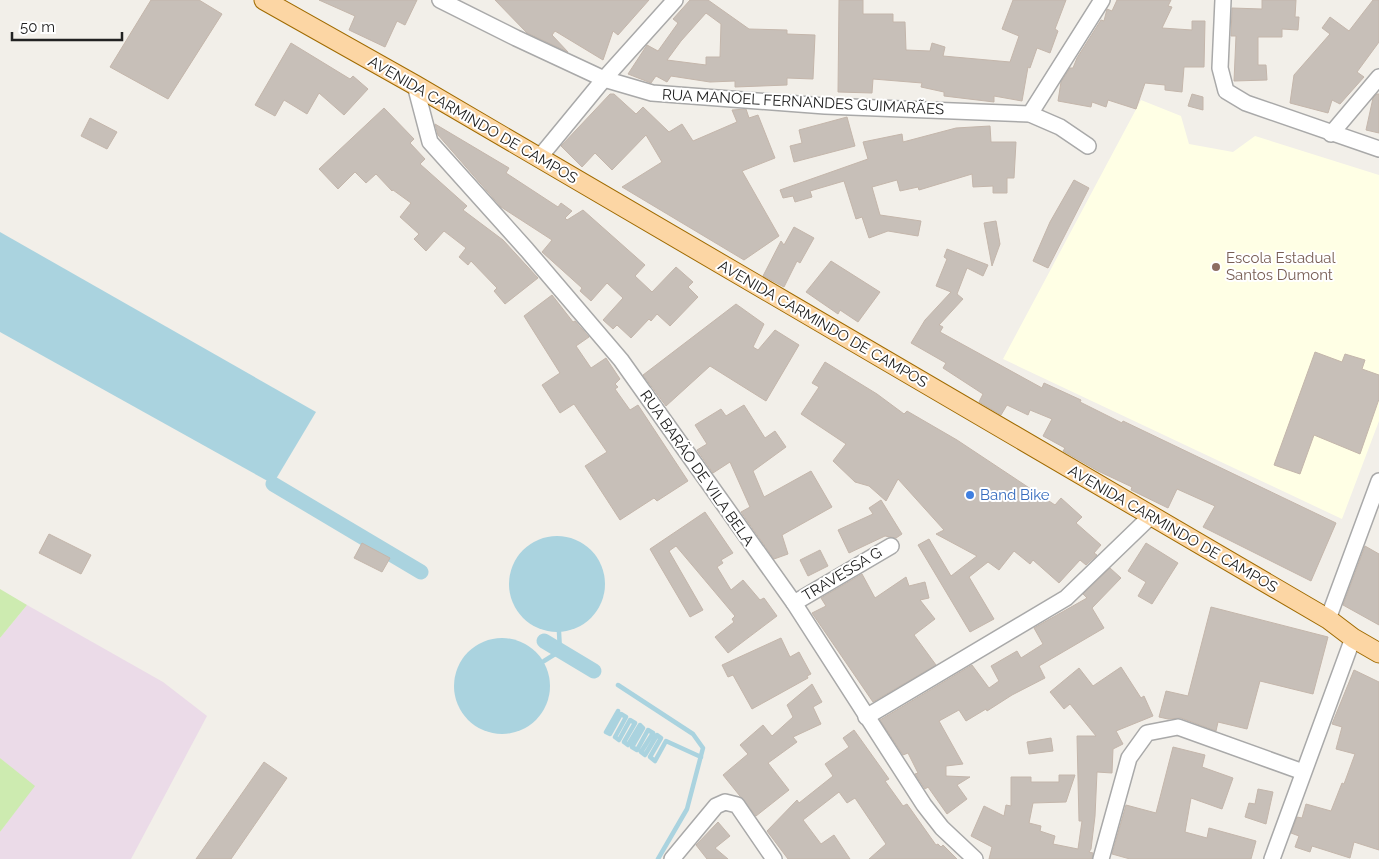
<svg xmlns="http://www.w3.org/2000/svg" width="1379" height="859" font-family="Raleway,sans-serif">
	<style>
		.industrial { fill: #ebdbe8 }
		.education { fill: #ffffe5 }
		.grass { fill: #cdebb0 }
		.water { fill: #aad3df }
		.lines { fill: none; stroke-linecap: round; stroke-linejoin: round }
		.stream { stroke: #aad3df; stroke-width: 4.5 }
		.canal { stroke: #aad3df; stroke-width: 15 }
		.building { fill: #c7bfb8; stroke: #c4b6ab; fill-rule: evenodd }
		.minor-casing { stroke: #a9a9a9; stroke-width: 18 }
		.major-casing { stroke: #a06b00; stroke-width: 21 }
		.minor { stroke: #fff; stroke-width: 15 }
		.major { stroke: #fcd6a4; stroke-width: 19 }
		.education-dot { fill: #8d6e63; stroke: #fff; stroke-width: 2 }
		.shop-dot { fill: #3f7fe0; stroke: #fff; stroke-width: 2 }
		.labels { text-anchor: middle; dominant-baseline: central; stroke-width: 4; stroke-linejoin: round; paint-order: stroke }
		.street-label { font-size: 15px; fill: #222; stroke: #fff }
		.education-label { font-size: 15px; fill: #785e54; stroke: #fff; text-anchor: start }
		.shop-label { font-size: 15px; fill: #366cbe; stroke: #fff; text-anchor: start }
	</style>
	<rect width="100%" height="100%" fill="#f2efe9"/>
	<polygon class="industrial" points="27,605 163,682 207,716 131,859 0,859 0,832 34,786 0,758 0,638"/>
	<polygon class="education" points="1141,100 1181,116 1189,144 1233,152 1255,136 1379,175 1379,421 1342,519 1003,359"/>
	<g class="grass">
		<polygon points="0,589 27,605 0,638"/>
		<polygon points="0,758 35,786 0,832"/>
	</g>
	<g class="water">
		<polygon points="0,232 316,412 273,484 0,332"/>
		<circle cx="557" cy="584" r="48"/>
		<circle cx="502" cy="686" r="48"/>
	</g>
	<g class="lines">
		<g class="stream">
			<polyline points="544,661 560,651 559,632"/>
			<polyline points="618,685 693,734 703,748 687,809 658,859"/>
			<polyline points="618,711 606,732 610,734 621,714 626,717 615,737 619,740 630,720 635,723 624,742 628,745 640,725 643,728 632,747 637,750 648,730 653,733 641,752 645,755 657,735 661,738 650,757 655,761 666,741 701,757"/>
		</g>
		<g class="canal">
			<polyline points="273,484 421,572"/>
			<polyline points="544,641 594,671"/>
		</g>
	</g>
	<g class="building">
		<polygon points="151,0 199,0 222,14 168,99 110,67"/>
		<polygon points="319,0 417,0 405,25 397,21 385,47 349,30 355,16"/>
		<polygon points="495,0 649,0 618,35 613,31 603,60 555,31 552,35 568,52 527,33"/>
		<path d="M 690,0 L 708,0 L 749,29 L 787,30 L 787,34 L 815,35 L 813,79 L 787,78 L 787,85 L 735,87 L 735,81 L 710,82 L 671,76 L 667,82 L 656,76 L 651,83 L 628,74 L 647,45 L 658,51 L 678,23 L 673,19 ZM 706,13 L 721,24 L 720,57 L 706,57 L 706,65 L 667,60 L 681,41 Z"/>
		<polygon points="839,0 863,0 863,14 893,14 893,22 905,22 906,50 930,51 932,43 945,47 943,56 1010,62 1019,36 1002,29 1013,0 1066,0 1055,29 1058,31 1050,53 1037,48 1030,68 1028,67 1022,101 994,96 994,102 944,96 944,92 921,87 922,83 873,79 872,93 838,92"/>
		<polygon points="1117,0 1171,0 1168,6 1172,7 1162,28 1192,30 1192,21 1205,21 1204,67 1184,67 1182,92 1165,90 1165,85 1145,83 1136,109 1108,100 1106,107 1092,102 1091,107 1058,101 1061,82 1070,68 1073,68 1077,58 1101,20 1104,21 1107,9 1112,11"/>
		<polygon points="1262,0 1296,0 1295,17 1299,17 1298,30 1282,29 1282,37 1258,37 1258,65 1266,65 1267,80 1234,81 1236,36 1231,36 1232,8 1262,9"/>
		<polygon points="1373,0 1379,0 1379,42 1357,72 1364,77 1340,104 1332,100 1328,113 1290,103 1294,75 1330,34 1322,28 1330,17 1349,31"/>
		<polygon points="291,43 350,79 353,76 368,89 344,115 319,93 307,114 284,100 275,116 255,105"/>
		<polygon points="610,94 614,94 636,114 643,107 669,132 682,124 693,141 737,122 732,110 746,109 749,118 758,115 775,158 742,171 779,236 744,260 622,187 662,162 646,135 612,170 595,153 582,167 561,146"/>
		<polygon points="1192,94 1203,97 1203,110 1188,106"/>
		<polygon points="1377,94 1379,94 1379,133 1366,130 1373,98"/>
		<polygon points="384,108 414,139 410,143 425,159 420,164 467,206 463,210 503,240 538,278 505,304 494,291 497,288 471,261 468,265 459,257 466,248 444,231 426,251 414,239 419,234 400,217 411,203 393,190 392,191 376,174 366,183 355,172 338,189 319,169"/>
		<polygon points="847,117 855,146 794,162 790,146 802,143 799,130"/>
		<polygon points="90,118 117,132 107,149 81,136"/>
		<polygon points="435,124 509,168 506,173 558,207 561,203 572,211 565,218 567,220 583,210 645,265 635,276 652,292 676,267 693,282 688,287 698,297 670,326 657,314 651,321 649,319 631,338 617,325 613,329 603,320 623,298 607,283 591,301 580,291 582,288 542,252 552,240 501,207 438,135"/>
		<polygon points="990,126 991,142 1016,142 1014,178 1007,178 1007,193 993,193 993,186 973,187 972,174 919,190 918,187 900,191 897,180 872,187 880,215 921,221 918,236 888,231 869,238 862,217 856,219 844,181 810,191 812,197 795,202 793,196 783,198 780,190 868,159 863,142 902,134 903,142 956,128"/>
		<polygon points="1074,180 1089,188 1048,268 1033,261 1050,222"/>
		<polygon points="996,221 1000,244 992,266 984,223"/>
		<polygon points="794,227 814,238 800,263 797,261 784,287 763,276 781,241 784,245"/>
		<polygon points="947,249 988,265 983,276 967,268 957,294 963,299 939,325 943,327 940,332 1042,388 1044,383 1081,400 1080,402 1122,423 1123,421 1336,523 1311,581 1203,527 1215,506 1177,489 1168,508 1131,490 1132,487 1098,471 1063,451 1065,448 1043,436 1052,419 1030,410 1028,415 1007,405 1001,415 979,402 983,394 943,368 946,363 911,343 925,320 951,292 936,286 947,259 944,257"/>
		<polygon points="831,261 880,292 858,322 840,310 838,314 806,292"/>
		<polygon points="552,295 573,322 575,321 589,337 576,346 591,368 606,358 620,379 615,384 618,387 615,389 630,410 638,405 688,481 657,501 654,498 620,520 585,466 607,452 574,404 560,413 542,385 560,373 524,316"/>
		<polygon points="736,304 764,324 753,347 758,350 775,330 799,345 766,401 710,366 666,406 643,375"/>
		<polygon points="1315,352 1342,362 1345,354 1365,360 1362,369 1379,375 1379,399 1360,454 1314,435 1300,474 1274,465"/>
		<polygon points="825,362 877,394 904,414 907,411 957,440 1055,505 1061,498 1082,517 1076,523 1101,545 1094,553 1097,555 1086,565 1080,560 1059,583 1033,560 1030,564 1014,551 999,570 988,562 969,577 994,619 970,632 918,545 929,539 951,576 977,556 936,534 944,530 898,479 886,501 869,486 855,482 833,461 846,444 801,414 819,387 812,383"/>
		<polygon points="744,405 765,438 775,431 786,447 753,471 764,497 811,471 832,507 782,535 788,554 774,559 741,512 750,507 730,462 713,473 697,450 707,444 695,425 721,409 726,416"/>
		<polygon points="881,500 902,534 896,538 885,536 849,553 838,530 873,514 869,508"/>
		<polygon points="705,512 733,553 721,560 723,563 717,567 731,590 743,580 760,600 764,598 777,616 728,653 715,637 734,622 732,619 735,616 676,546 669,551 703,610 690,617 650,549"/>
		<polygon points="49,534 91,555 81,574 39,553"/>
		<polygon points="362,543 390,558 382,572 354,558"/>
		<polygon points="1146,543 1178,563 1152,604 1138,596 1146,582 1128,571"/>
		<polygon points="1365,546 1379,554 1379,625 1343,605"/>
		<polygon points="820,550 828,566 808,576 800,560"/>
		<polygon points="1110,568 1121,578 1092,608 1104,628 1039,666 1045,678 1012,695 987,711 986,709 966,721 959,710 939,721 963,764 946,766 946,776 970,777 957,785 967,799 947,814 928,787 925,789 915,774 918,773 908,753 903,755 880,720 972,665 989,688 999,681 991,666 1017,651 1021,658 1043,644 1034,628 1087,598 1083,594"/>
		<polygon points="862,574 875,598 906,577 909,586 925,582 929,598 920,600 935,619 914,635 936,665 873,702 812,613 826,606 821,598"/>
		<polygon points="1211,607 1328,637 1313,694 1260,681 1247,729 1218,722 1216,731 1181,718 1168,719 1159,717 1166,691 1188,696"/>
		<polygon points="781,638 790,657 799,652 811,674 807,676 808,678 752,709 733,675 728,677 722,665"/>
		<polygon points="1121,667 1141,698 1144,696 1153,716 1116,731 1123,744 1113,749 1112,773 1097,772 1095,816 1091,849 1089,852 1093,853 1092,859 989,859 992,847 971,836 984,806 1004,816 1006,805 1011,806 1011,777 1031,777 1031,782 1059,782 1059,775 1075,775 1066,802 1033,803 1029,823 1041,826 1040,831 1055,836 1053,844 1078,849 1082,821 1079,821 1077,736 1096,736 1070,704 1064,709 1050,692 1079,668 1093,686"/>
		<polygon points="1354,670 1379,682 1379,850 1354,842 1350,858 1312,846 1310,852 1295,847 1299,836 1291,833 1297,817 1302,818 1306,804 1331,811 1342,783 1344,784 1355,754 1336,749 1342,727 1332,724"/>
		<polygon points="812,684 822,702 813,707 821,724 793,737 797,742 768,763 789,790 756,816 723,775 748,754 740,745 763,725 772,736 793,717 787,705"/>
		<polygon points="854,730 889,779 885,781 903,806 907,804 936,845 938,844 941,847 943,845 957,859 869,859 886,844 855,798 847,803 839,792 803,820 821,844 834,835 850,859 788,859 767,831 797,800 799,803 833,776 825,764 849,747 843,738"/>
		<polygon points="1051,738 1053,751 1029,754 1027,742"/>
		<polygon points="1173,747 1205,755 1202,767 1233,778 1222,809 1191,798 1185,832 1207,838 1209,828 1256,841 1251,859 1130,859 1112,854 1126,805 1156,813"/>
		<polygon points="264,762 287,778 231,859 196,859"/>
		<polygon points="1258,789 1273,792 1266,824 1245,817 1249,803 1255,804"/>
		<polygon points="718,822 730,836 715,848 728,859 707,859 696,845"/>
	</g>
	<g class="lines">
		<g class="minor-casing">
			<g id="minor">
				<polyline points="440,0 516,38 604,79 652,93 825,106 1030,114 1060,127 1088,146"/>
				<polyline points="1223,0 1220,68 1226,91 1246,103 1379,149"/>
				<polyline points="415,85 430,142 527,250 621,360 794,603 924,805 942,828 975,859"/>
				<polyline points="1030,114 1102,0"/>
				<polyline points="1331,134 1379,77"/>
				<polyline points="539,158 604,79 675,0"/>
				<polyline points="794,603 891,546"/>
				<polyline points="1328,619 1379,481"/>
				<polyline points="866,717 1066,598 1151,516"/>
				<polyline points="672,859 716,806 725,802 737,805 774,859"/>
				<polyline points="1101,859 1129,758 1147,733 1178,727 1303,772"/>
				<polyline points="1272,859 1353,638"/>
			</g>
		</g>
		<g class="major-casing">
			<polyline id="major" points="264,0 415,85 1328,619 1353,638 1379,653"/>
		</g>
		<use href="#minor" class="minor"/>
		<use href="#major" class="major"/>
	</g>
	<circle class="education-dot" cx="1216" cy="267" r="5"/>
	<circle class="shop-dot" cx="970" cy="495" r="5"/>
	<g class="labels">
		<g class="street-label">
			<text transform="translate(803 102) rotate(3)">RUA MANOEL FERNANDES GUIMARÃES</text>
			<text transform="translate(473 120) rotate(30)">AVENIDA CARMINDO DE CAMPOS</text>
			<text transform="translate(823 324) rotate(30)">AVENIDA CARMINDO DE CAMPOS</text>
			<text transform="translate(697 468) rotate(55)">RUA BARÃO DE VILA BELA</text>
			<text transform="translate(1173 529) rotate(30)">AVENIDA CARMINDO DE CAMPOS</text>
			<text transform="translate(842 574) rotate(-31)">TRAVESSA G</text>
		</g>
		<g class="education-label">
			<text x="1226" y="258">Escola Estadual<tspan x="1226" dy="17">Santos Dumont</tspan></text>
		</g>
		<g class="shop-label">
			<text x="980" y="495">Band Bike</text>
		</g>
	</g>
	<path d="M12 32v8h110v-8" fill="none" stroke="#222222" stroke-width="2.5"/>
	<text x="20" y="32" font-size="15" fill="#222222" stroke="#ffffff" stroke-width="4" paint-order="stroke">50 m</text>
</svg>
